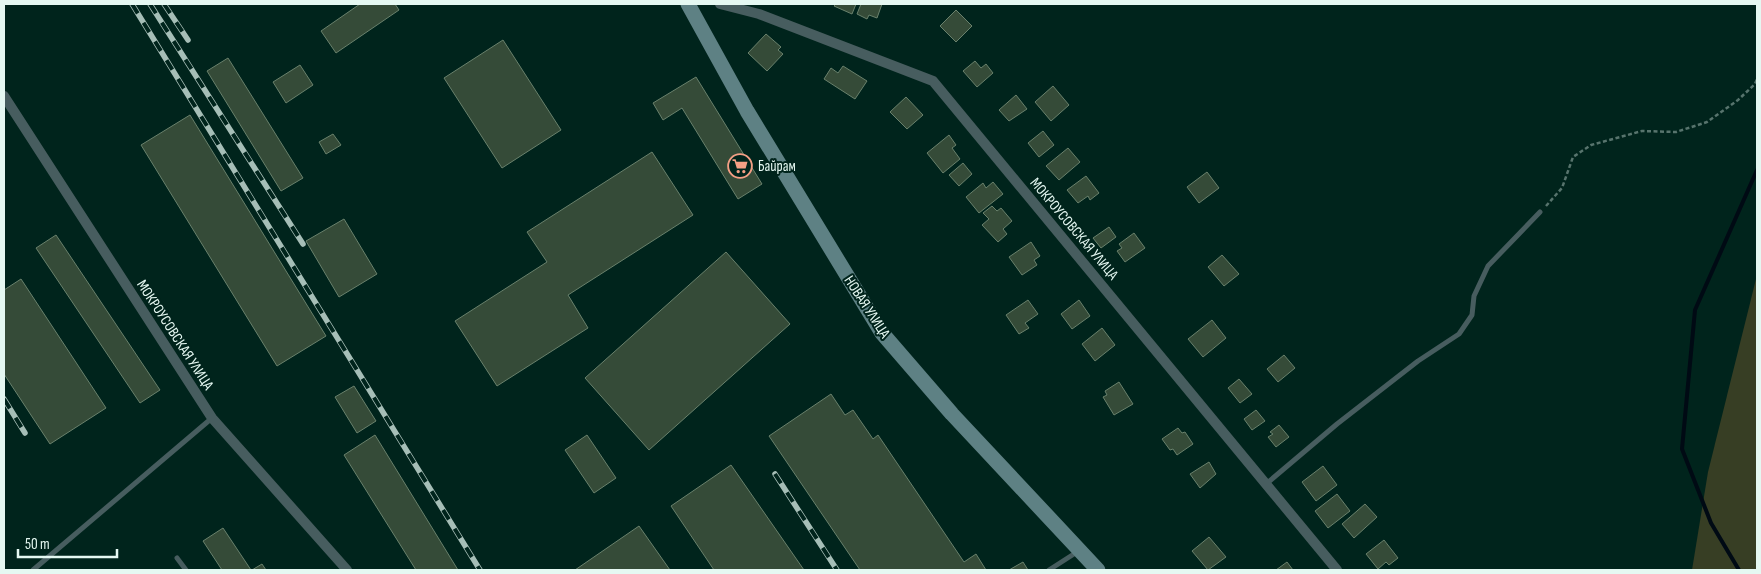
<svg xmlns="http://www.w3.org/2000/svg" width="1761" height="574" font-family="'Sofia Sans Condensed',sans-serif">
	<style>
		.green { fill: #373e24 }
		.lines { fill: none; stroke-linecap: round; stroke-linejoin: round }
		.stream { stroke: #000a14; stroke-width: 4 }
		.building { fill: #354b38; stroke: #69816c }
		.path { stroke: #57746d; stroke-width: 2.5; stroke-dasharray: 4 2.5; stroke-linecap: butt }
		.lane { stroke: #475d5f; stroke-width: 5 }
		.street { stroke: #475d5f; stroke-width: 10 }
		.secondary { stroke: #5e8184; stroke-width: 15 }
		.rail-casing { stroke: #a6beb7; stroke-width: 5.5 }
		.rail { stroke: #00241c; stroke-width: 4; stroke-dasharray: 11; stroke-linecap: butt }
		.labels { text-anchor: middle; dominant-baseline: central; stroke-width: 4; stroke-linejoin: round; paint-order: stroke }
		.poi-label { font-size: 15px; fill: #e5f8f2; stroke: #00241c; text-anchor: start }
		.street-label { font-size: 15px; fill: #e5f8f2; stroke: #00241c }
	</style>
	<rect width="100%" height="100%" fill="#00241c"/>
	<polygon class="green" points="1757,275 1757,570 1692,570 1708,472"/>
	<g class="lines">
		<polyline class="stream" points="1739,570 1711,523 1682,449 1695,310 1757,170"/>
	</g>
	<g class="building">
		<polygon points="360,4 395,4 399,10 336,53 321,31"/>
		<polygon points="836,4 856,4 852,14 834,6"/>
		<polygon points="861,4 882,4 877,18 869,15 867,19 857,14"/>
		<polygon points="956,10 972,26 956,42 940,26"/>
		<polygon points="766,34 781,47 778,50 783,54 767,71 748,53"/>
		<polygon points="503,40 561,130 502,168 444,78"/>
		<polygon points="228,58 303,178 281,191 207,71"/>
		<polygon points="975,61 981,68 986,64 993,73 977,87 963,71"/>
		<polygon points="300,65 313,85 286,103 273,82"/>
		<polygon points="843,66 867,81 855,99 824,79 831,68 838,73"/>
		<polygon points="696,77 762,184 738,199 682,108 663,120 653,103"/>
		<polygon points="1053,86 1069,105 1051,121 1035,102"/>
		<polygon points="1016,95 1027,109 1009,121 999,110"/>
		<polygon points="906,97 923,115 907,129 890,112"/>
		<polygon points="190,115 326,336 277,366 141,145"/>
		<polygon points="1043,131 1054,145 1039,157 1028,143"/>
		<polygon points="333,134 341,145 326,154 319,142"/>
		<polygon points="949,135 956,145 952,148 960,159 943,173 927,153"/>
		<polygon points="1068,148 1080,162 1059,180 1046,166"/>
		<polygon points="652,152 693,215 568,295 588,328 497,386 455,321 547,262 527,232"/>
		<polygon points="963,163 972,174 959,186 949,175"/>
		<polygon points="1207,172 1219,188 1199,203 1187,187"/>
		<polygon points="1086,176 1099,193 1090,200 1088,196 1078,203 1067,190"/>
		<polygon points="993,182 1003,194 979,213 966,197 983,183 986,188"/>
		<polygon points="992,206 997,211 1001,208 1012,221 1003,229 1007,234 998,242 982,225 989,219 983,213"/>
		<polygon points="344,219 377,274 339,297 306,241"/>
		<polygon points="1109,227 1116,237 1101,248 1093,238"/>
		<polygon points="1134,233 1145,248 1125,262 1117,251 1122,248 1119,244"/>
		<polygon points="56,235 160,390 140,403 36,248"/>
		<polygon points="1031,242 1040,256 1034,260 1037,265 1022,275 1009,257"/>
		<polygon points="726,252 790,324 649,450 585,378"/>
		<polygon points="1222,255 1239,274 1224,286 1208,267"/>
		<polygon points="21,279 106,408 50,444 4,374 4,290"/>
		<polygon points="1028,300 1038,314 1025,323 1029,328 1019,334 1006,315"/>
		<polygon points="1079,300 1090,316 1072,329 1061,314"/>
		<polygon points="1212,320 1226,338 1203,357 1188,339"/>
		<polygon points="1102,328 1115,345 1095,361 1082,344"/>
		<polygon points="1284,355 1295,368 1278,382 1267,369"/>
		<polygon points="1239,379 1252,394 1240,403 1228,388"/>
		<polygon points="1119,382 1133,404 1114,415 1103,397 1107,395 1105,391"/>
		<polygon points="354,386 376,421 357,433 335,397"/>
		<polygon points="831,394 845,415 853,410 873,439 878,435 964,562 976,554 986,570 860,570 769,436"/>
		<polygon points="1256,410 1265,421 1252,430 1244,419"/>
		<polygon points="1279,425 1289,437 1276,447 1268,437 1273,434 1270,432"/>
		<polygon points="1178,428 1182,433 1185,432 1193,444 1177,455 1173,449 1170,450 1162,439"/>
		<polygon points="375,435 458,570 416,570 344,455"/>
		<polygon points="587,435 616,478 594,493 565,450"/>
		<polygon points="1209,462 1216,474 1200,488 1190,474"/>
		<polygon points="731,465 804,570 714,570 671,506"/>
		<polygon points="1323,466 1337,485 1316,501 1302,482"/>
		<polygon points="1337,494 1350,511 1328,528 1315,511"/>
		<polygon points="1365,504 1377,517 1354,538 1342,524"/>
		<polygon points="639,526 670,570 575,570"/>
		<polygon points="223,528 251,570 222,570 203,541"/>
		<polygon points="1209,537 1226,557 1208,570 1192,551"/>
		<polygon points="1384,540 1398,558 1389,565 1386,562 1378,569 1366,554"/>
		<polygon points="1023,562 1028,570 1009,570"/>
		<polygon points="1287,562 1293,570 1276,570"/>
		<polygon points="262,564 266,570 252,570"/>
	</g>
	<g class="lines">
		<polyline class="path" points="1546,206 1562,188 1573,157 1591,145 1642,131 1676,132 1707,122 1738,100 1755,84 1757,79"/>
		<g class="lane">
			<polyline points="1266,484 1337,424 1418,361 1459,334 1472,315 1474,296 1488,266 1540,212"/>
			<polyline points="177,558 186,570"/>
			<polyline points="33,570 212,418"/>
			<polyline points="1049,570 1077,552"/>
		</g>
		<g class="street">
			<polyline points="720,4 759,14 933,81 1337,570"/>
			<polyline points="4,96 212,418 347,570"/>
		</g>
		<polyline class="secondary" points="688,4 747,111 882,333 952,414 1098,570"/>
		<g class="rail-casing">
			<g id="rail">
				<polyline points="132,4 480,570"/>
				<polyline points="150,4 303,244"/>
				<polyline points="164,4 188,40"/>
				<polyline points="4,399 25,433"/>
				<polyline points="775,474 837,570"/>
			</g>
		</g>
		<use href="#rail" class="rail"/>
	</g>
	<defs>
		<g id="supermarket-ring" transform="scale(1.25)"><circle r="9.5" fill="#00241c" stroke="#f39f85" stroke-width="1.5"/><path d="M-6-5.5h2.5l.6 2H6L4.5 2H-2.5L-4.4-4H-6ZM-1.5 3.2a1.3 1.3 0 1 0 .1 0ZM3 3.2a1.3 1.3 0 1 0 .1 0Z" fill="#f39f85"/></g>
	</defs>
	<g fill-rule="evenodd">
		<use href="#supermarket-ring" x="740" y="166"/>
	</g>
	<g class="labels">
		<g class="poi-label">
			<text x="758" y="166">Байрам</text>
		</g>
		<g class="street-label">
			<text transform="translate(1074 229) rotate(50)">МОКРОУСОВСКАЯ УЛИЦА</text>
			<text transform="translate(867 307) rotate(57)">НОВАЯ УЛИЦА</text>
			<text transform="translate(175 335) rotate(57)">МОКРОУСОВСКАЯ УЛИЦА</text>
		</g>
	</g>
	<rect width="1761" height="574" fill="none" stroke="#e5f8f2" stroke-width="10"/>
	<path d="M18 549v8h99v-8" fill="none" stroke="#e5f8f2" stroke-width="2.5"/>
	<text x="25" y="549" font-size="15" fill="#e5f8f2" stroke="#00241c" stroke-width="4" paint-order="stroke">50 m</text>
</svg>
